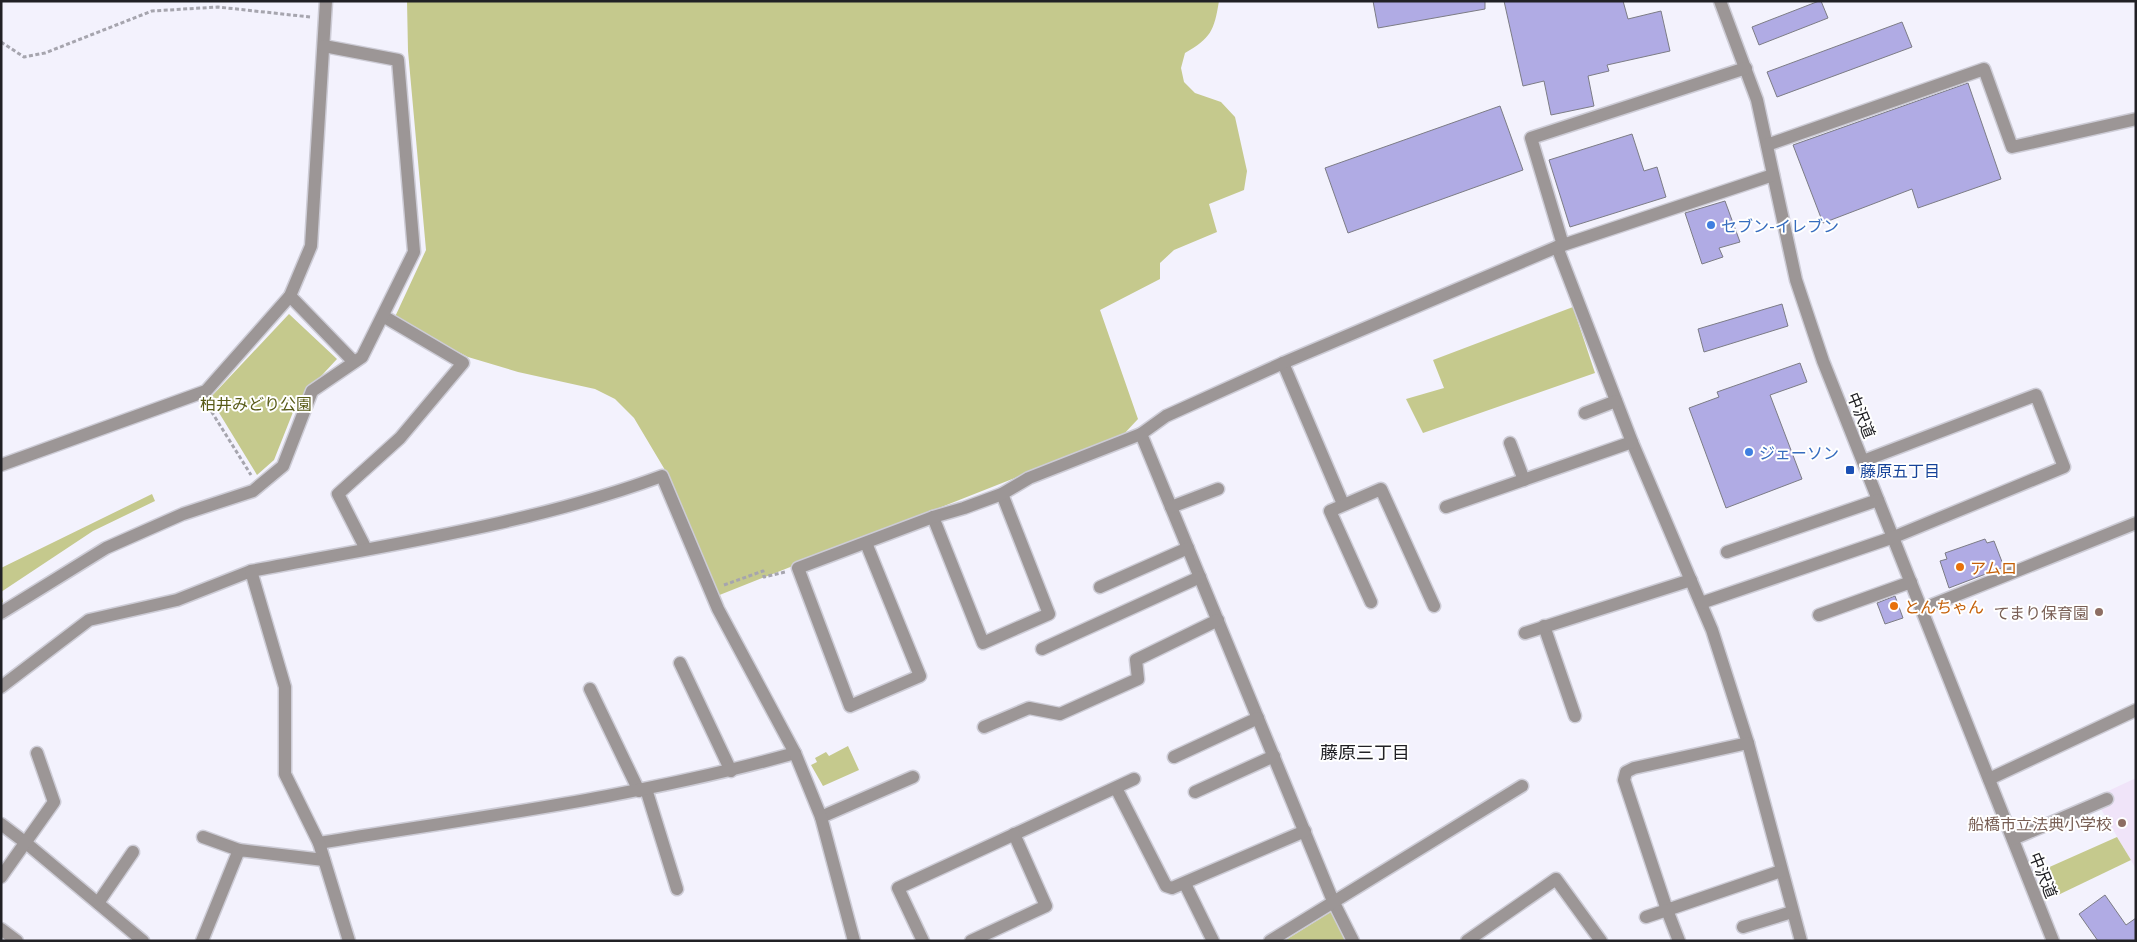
<svg xmlns="http://www.w3.org/2000/svg" width="2137" height="942" font-family="Lato,'Noto Sans JP',sans-serif">
	<style>
		.education { fill: #f0e4f9 }
		.green { fill: #c5c98d }
		.building { fill: #b0abe4; stroke: #7c7c85 }
		.lines { fill: none; stroke-linecap: round; stroke-linejoin: round }
		.minor-casing { stroke: #cdccd6; stroke-width: 15 }
		.path { stroke: #a6a5ae; stroke-width: 3; stroke-dasharray: 4 2.5; stroke-linecap: butt }
		.minor { stroke: #9c9696; stroke-width: 12 }
		.shop-dot { fill: #3f7fe0; stroke: #fff; stroke-width: 2 }
		.transit-dot { fill: #1a4fb4; stroke: #fff; stroke-width: 2 }
		.food-dot { fill: #e8710a; stroke: #fff; stroke-width: 2 }
		.education-dot { fill: #8d6e63; stroke: #fff; stroke-width: 2 }
		.labels { text-anchor: middle; dominant-baseline: central; stroke-width: 4; stroke-linejoin: round; paint-order: stroke }
		.shop-label { font-size: 16px; fill: #366cbe; stroke: #fff; text-anchor: start }
		.park-label { font-size: 16px; fill: #585b17; stroke: #fff }
		.street-label { font-size: 16px; fill: #212125; stroke: #fff }
		.transit-label { font-size: 16px; fill: #164399; stroke: #fff; text-anchor: start }
		.food-label { font-size: 16px; fill: #c56008; stroke: #fff; text-anchor: start }
		.education-label { font-size: 16px; fill: #785e54; stroke: #fff; text-anchor: end }
		.neighbourhood-label { font-size: 18px; fill: #212125; stroke: #fff }
	</style>
	<rect width="100%" height="100%" fill="#f3f2fd"/>
	<polygon class="education" points="2136,778 2136,869 2101,809 2112,804 2106,792"/>
	<g class="green">
		<path d="M 407,1 L 1219,1 C 1214,31 1211,38 1185,53 L 1181,68 L 1184,82 L 1195,93 L 1221,102 L 1235,117 L 1247,171 L 1244,190 L 1209,204 L 1217,232 L 1174,250 L 1160,263 L 1160,279 L 1100,310 L 1138,419 L 1123,435 L 717,596 L 665,470 L 634,418 L 615,399 L 595,389 L 518,372 L 468,357 L 394,319 L 426,250 L 408,51 Z"/>
		<polygon points="1573,307 1595,373 1423,433 1406,399 1444,388 1433,360"/>
		<polygon points="289,314 337,359 297,402 274,460 257,475 210,398"/>
		<polygon points="152,494 155,501 93,531 1,592 3,602 1,603 1,568"/>
		<polygon points="848,746 859,770 823,786 811,765 817,762 815,758 826,752 829,756"/>
		<polygon points="2117,837 2131,860 2056,896 2045,869"/>
		<polygon points="1332,911 1347,941 1284,941"/>
	</g>
	<g class="building">
		<polygon points="1373,1 1485,1 1485,9 1378,28"/>
		<polygon points="1504,1 1623,1 1628,19 1661,11 1670,51 1607,65 1609,71 1588,76 1594,106 1551,115 1544,81 1523,86"/>
		<polygon points="1819,1 1821,1 1828,18 1759,45 1752,27"/>
		<polygon points="1902,22 1912,47 1777,97 1767,72"/>
		<polygon points="1968,83 2001,179 1918,208 1912,189 1823,223 1793,145"/>
		<polygon points="1500,106 1523,170 1348,233 1325,168"/>
		<polygon points="1632,134 1644,171 1657,167 1666,197 1570,227 1549,160"/>
		<polygon points="1725,201 1740,242 1719,248 1723,257 1702,264 1685,213"/>
		<polygon points="1782,304 1788,326 1704,352 1698,329"/>
		<polygon points="1800,363 1807,382 1770,395 1802,479 1726,508 1689,408 1719,397 1717,392"/>
		<polygon points="1985,539 1987,543 1994,541 2004,567 1949,588 1940,561 1947,559 1945,553"/>
		<polygon points="1895,596 1903,618 1885,624 1877,603"/>
		<polygon points="2105,895 2126,925 2136,918 2136,941 2098,941 2079,914"/>
	</g>
	<g class="lines">
		<g class="minor-casing">
			<g id="minor">
				<polyline points="1720,1 1757,100 1796,280 1823,361 2053,941"/>
				<polyline points="1767,145 1984,69 2012,147 2136,119"/>
				<polyline points="1563,245 1531,138 1746,68"/>
				<polyline points="1557,247 1632,442 1712,630 1748,743 1801,941"/>
				<polyline points="290,296 354,362"/>
				<polyline points="1283,363 1343,504"/>
				<polyline points="1585,413 1616,401"/>
				<polyline points="1141,434 1333,901 1353,941"/>
				<polyline points="1510,443 1524,480"/>
				<polyline points="1,465 206,391 290,296 311,246 326,1"/>
				<polyline points="1171,507 1218,489"/>
				<polyline points="1446,507 1632,442"/>
				<polyline points="933,517 983,643 1049,614 1002,494"/>
				<polyline points="866,543 920,676 850,706 798,568 933,517 964,508 1002,494 1029,478 1141,434 1166,416 1283,363 1557,247 1773,175"/>
				<polyline points="366,549 338,494 400,438 463,363 383,316"/>
				<polyline points="1727,552 1878,500"/>
				<polyline points="1100,587 1188,548"/>
				<polyline points="1371,602 1330,511 1381,489 1434,606"/>
				<polyline points="1701,603 1894,537 2064,467 2036,395 1863,461"/>
				<polyline points="1922,609 2136,523"/>
				<polyline points="1,613 106,548 183,514 253,491 283,466 312,391 362,357 414,252 398,60 324,46"/>
				<polyline points="1819,615 1911,582"/>
				<polyline points="1544,626 1575,716"/>
				<polyline points="1525,633 1691,580"/>
				<polyline points="1042,649 1200,577"/>
				<polyline points="680,663 731,771"/>
				<polyline points="1,687 89,620 177,600 251,571"/>
				<polyline points="590,689 639,791"/>
				<polyline points="984,727 1029,708 1060,714 1138,679 1136,660 1218,620"/>
				<polyline points="1748,743 1634,768 1626,772 1624,780 1667,910 1781,871"/>
				<polyline points="1174,757 1258,718"/>
				<polyline points="1989,779 2136,710"/>
				<polyline points="1116,788 1166,886 1172,888 1305,831"/>
				<polyline points="646,789 677,889"/>
				<polyline points="1195,792 1274,756"/>
				<polyline points="821,817 913,777"/>
				<polyline points="1,824 26,843 143,941"/>
				<polyline points="203,837 239,850"/>
				<polyline points="2013,839 2107,799"/>
				<path d="M 319,843 C 478,817 639,797 795,753"/>
				<polyline points="1,877 54,802 37,753"/>
				<polyline points="1185,884 1213,941"/>
				<polyline points="98,903 133,852"/>
				<polyline points="1646,917 1667,910 1679,941"/>
				<polyline points="1743,927 1792,912"/>
				<polyline points="1,929 17,941"/>
				<polyline points="202,941 239,850 324,860"/>
				<path d="M 349,941 L 319,843 L 285,774 L 285,687 L 251,571 C 386,545 533,524 662,476 L 718,609 L 795,753 L 821,817 L 854,941"/>
				<polyline points="923,941 898,888 1134,779"/>
				<polyline points="971,941 1046,906 1014,834"/>
				<polyline points="1270,941 1522,786"/>
				<polyline points="1467,941 1556,879 1601,941"/>
			</g>
		</g>
		<g class="path">
			<polyline points="1,42 24,57 45,53 152,11 218,7 310,17"/>
			<polyline points="208,406 251,475"/>
			<polyline points="724,585 763,571 764,577 785,572"/>
		</g>
		<use href="#minor" class="minor"/>
	</g>
	<g class="shop-dot">
		<circle cx="1711" cy="225" r="5"/>
		<circle cx="1749" cy="452" r="5"/>
	</g>
	<rect class="transit-dot" x="1845" y="465" width="10" height="10" rx="2.5"/>
	<g class="food-dot">
		<circle cx="1960" cy="567" r="5"/>
		<circle cx="1894" cy="606" r="5"/>
	</g>
	<g class="education-dot">
		<circle cx="2099" cy="612" r="5"/>
		<circle cx="2122" cy="823" r="5"/>
	</g>
	<g class="labels">
		<g class="shop-label">
			<text x="1721" y="225">セブン-イレブン</text>
			<text x="1759" y="452">ジェーソン</text>
		</g>
		<g class="park-label">
			<text x="256" y="403">柏井みどり公園</text>
		</g>
		<g class="street-label">
			<text transform="translate(1862 415) rotate(68)">中沢道</text>
			<text transform="translate(2044 875) rotate(68)">中沢道</text>
		</g>
		<g class="transit-label">
			<text x="1860" y="470">藤原五丁目</text>
		</g>
		<g class="food-label">
			<text x="1970" y="567">アムロ</text>
			<text x="1904" y="606">とんちゃん</text>
		</g>
		<g class="education-label">
			<text x="2089" y="612">てまり保育園</text>
			<text x="2112" y="823">船橋市立法典小学校</text>
		</g>
		<g class="neighbourhood-label">
			<text x="1365" y="752">藤原三丁目</text>
		</g>
	</g>
	<rect width="2137" height="942" fill="none" stroke="#212125" stroke-width="5"/>
</svg>
